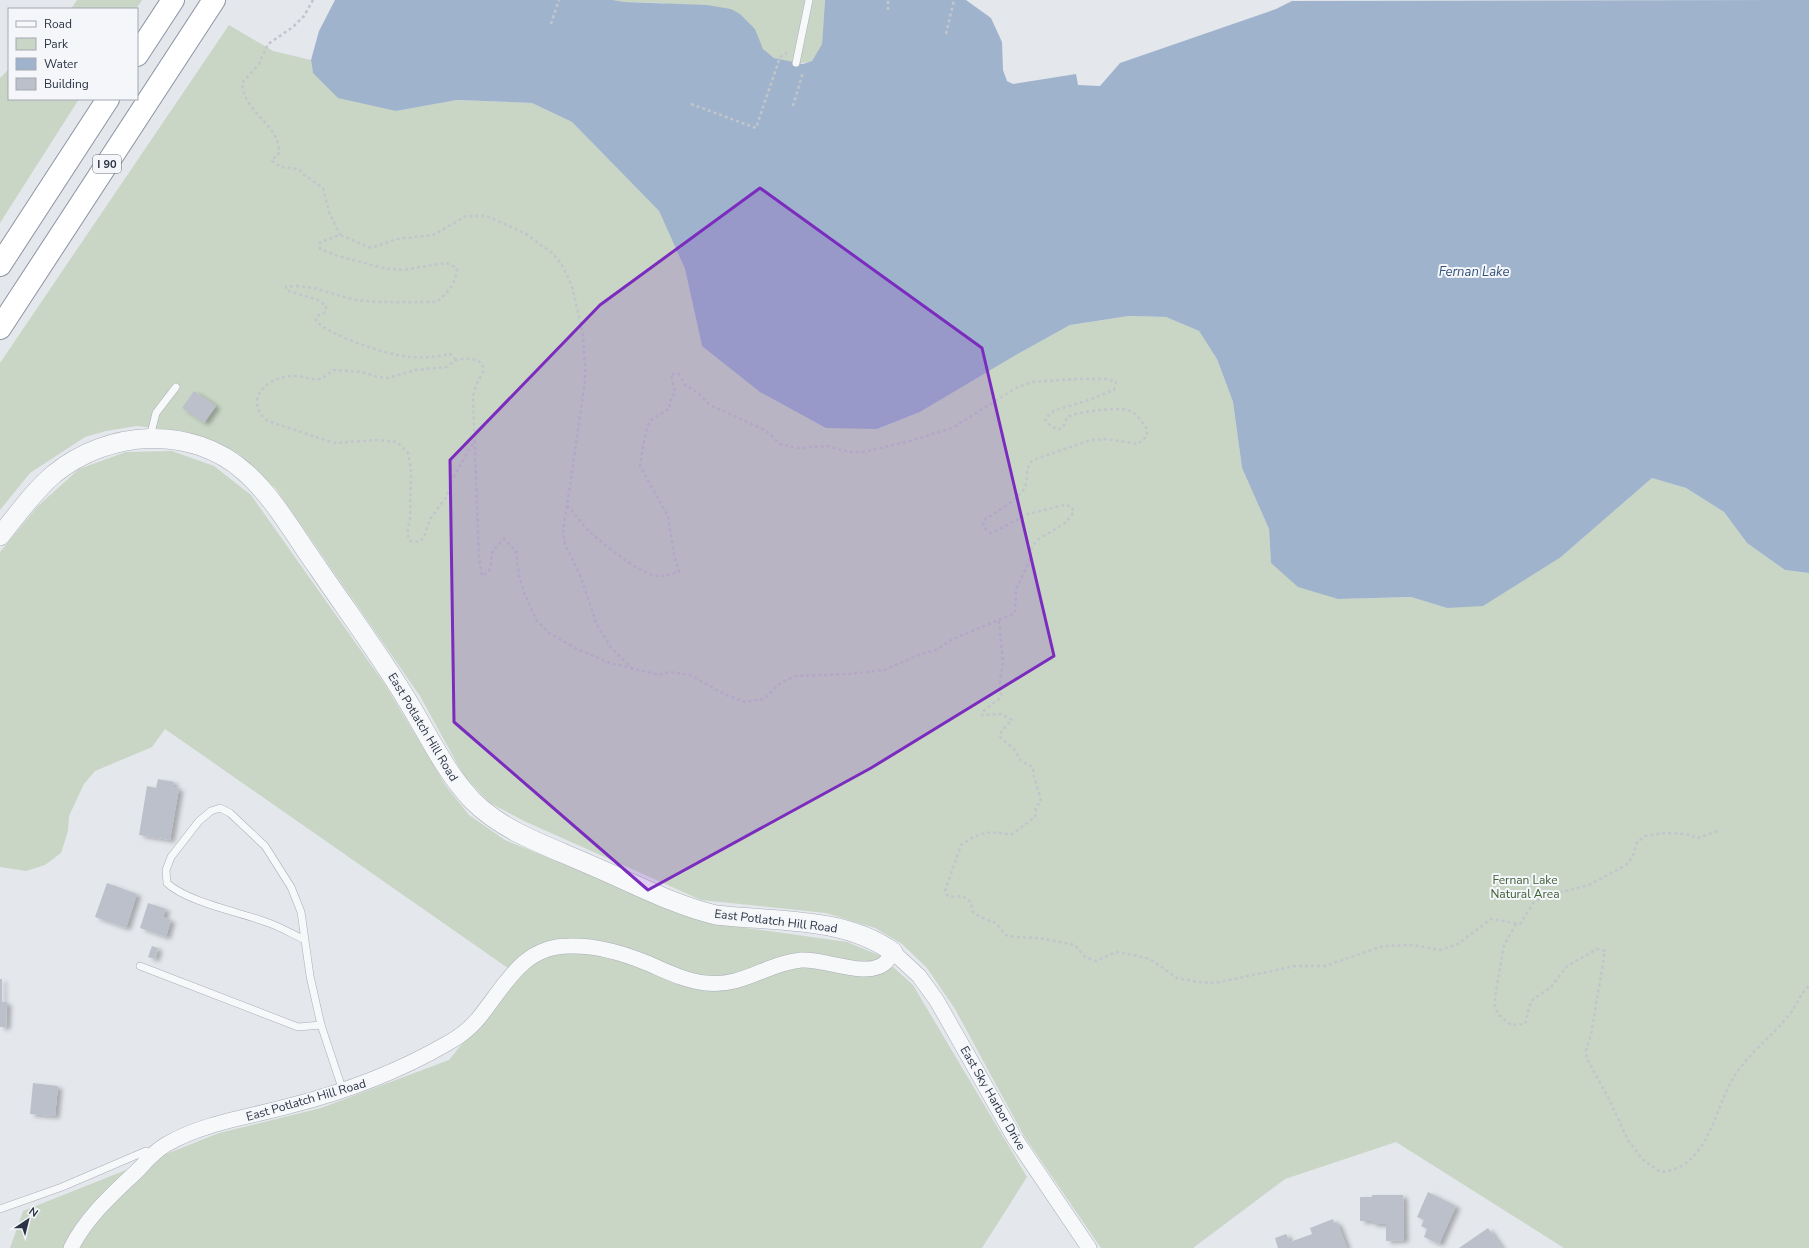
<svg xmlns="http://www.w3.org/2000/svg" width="1809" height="1248" font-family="'Nunito Sans',sans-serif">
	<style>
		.green { fill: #c9d6c5 }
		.water { fill: #9fb4cc }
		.building { fill: #bbc0ca; filter: url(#shadow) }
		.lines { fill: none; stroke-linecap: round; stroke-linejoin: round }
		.service-casing { stroke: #a9aeb7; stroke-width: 8 }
		.minor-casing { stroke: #a9aeb7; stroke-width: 16 }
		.tertiary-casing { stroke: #a9aeb7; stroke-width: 20 }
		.motorway-casing { stroke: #8b94a3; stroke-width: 24 }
		.path { stroke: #c2c5cb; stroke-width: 2.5; stroke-dasharray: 3 3; stroke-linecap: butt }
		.service { stroke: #f7f8fa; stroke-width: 7 }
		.minor { stroke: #f7f8fa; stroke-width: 15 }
		.tertiary { stroke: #f7f8fa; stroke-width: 19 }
		.motorway { stroke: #fff; stroke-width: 22 }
		.marked { fill: #7b2cbf; fill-opacity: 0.2; stroke: #7b2cbf; stroke-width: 3; stroke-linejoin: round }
		.labels { text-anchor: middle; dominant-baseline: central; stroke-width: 4; stroke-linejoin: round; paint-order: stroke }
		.shield { fill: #f4f6f9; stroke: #676e7b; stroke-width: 1 }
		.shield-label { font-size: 11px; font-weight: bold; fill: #2b3445 }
		.street-label { font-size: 12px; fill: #2b3445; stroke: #f4f6f9 }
		.park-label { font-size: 12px; fill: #3f6138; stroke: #f4f6f9 }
		.water-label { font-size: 13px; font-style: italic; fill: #34527a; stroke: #f4f6f9 }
	</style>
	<defs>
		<filter id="shadow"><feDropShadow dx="4.5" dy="2.5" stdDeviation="2" flood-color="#0004"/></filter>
	</defs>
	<rect width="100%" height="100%" fill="#e4e7ec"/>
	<g class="green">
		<polygon points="77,0 142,0 136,9 71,9"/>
		<path d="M 613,0 L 825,0 L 822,44 L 812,61 C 797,66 775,62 764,50 C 760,45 757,36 755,29 L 663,3 L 624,2 Z"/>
		<polygon points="229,25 273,51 311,60 313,73 396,111 457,100 532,103 572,122 659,211 685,269 702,346 877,429 920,412 1016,355 1070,325 1129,316 1166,317 1199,331 1217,359 1233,402 1242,468 1269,529 1271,563 1338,599 1411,597 1447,608 1561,557 1652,478 1686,488 1724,512 1747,543 1785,570 1809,573 1809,1248 1564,1248 1396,1142 1285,1179 1193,1248 1101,1248 1024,1136 955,1009 927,968 902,944 875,928 826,913 701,900 524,821 490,803 464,776 420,696 276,489 239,454 222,445 183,431 137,426 106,431 85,437 30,473 0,510 0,363"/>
		<polygon points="9,69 9,99 79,99 0,223 0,78"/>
		<polygon points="172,451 214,466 251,495 386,686 446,786 469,815 505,840 704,922 847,942 881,956 913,985 1027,1177 982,1248 10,1248 23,1211 219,1133 321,1108 449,1060 518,975 165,729 152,747 95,771 84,784 69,816 68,831 61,853 45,865 26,871 0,867 0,552 38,506 79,469 126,452"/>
	</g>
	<polygon class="water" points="335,0 613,0 625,2 707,5 731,9 740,14 755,29 763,49 774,58 803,64 812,61 822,44 825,0 966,0 991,18 1002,42 1003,70 1007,81 1013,84 1076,74 1078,85 1100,86 1120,63 1276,9 1292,1 1809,0 1809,573 1785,570 1747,543 1724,512 1686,488 1652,478 1561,557 1483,606 1447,608 1411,597 1338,599 1298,587 1271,563 1269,529 1242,468 1233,402 1217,359 1199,331 1166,317 1129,316 1070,325 1016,355 920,412 877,429 826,428 760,392 702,346 685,269 659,211 572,122 532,103 457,100 396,111 338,98 313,73 311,60 319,31"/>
	<g class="building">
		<polygon points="194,391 216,406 204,423 182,408"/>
		<polygon points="158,779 174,782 173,787 179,788 170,840 139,835 147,786 156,788"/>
		<polygon points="107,883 137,894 126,928 95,917"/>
		<polygon points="148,903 166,909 163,917 171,920 166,937 140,928"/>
		<polygon points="152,946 158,948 155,959 148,957"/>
		<polygon points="0,979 2,979 2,1002 7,1002 6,1027 0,1027"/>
		<polygon points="33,1083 58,1086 55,1116 30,1114"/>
		<polygon points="1428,1192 1456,1206 1439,1244 1424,1237 1427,1229 1421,1226 1424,1220 1417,1217"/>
		<polygon points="1372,1195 1403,1195 1404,1240 1386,1241 1386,1224 1372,1224 1372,1221 1360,1221 1360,1197 1372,1197"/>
		<polygon points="1333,1219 1334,1223 1337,1222 1347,1248 1278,1248 1275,1238 1286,1234 1290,1242 1312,1234 1310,1228"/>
		<polygon points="1488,1228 1502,1248 1459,1248"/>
	</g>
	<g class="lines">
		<g class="service-casing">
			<g id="service">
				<polyline points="796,63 809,0"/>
				<polyline points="150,437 156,413 176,387"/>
				<path d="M 305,940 C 292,934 279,926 266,922 C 239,912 187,902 167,883 L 166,870 L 171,857 L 199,821 L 211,811 L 220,808 L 230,813 L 265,846 L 291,887 L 301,912 L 310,976 L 321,1025 L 343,1091"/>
				<polyline points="140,966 298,1027 321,1025"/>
				<polyline points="0,1209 62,1187 146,1151 152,1156"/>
			</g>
		</g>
		<g class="minor-casing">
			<path id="minor" d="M 71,1248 C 87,1216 114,1193 139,1169 C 147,1160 156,1150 167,1144 C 203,1123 249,1117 289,1106 C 345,1092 398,1072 448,1043 C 459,1037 469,1029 477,1020 C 504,988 521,946 569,946 C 595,945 623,953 647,963 C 666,971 685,981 706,983 C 744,987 767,963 801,960 C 824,958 867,979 885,963 C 888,960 891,955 893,952 L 919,976 L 937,1001 L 1014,1137 L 1089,1248"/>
		</g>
		<g class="tertiary-casing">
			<path id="tertiary" d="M 0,536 C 17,515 33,492 54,474 C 108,430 191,424 245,472 C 275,499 295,536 318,568 C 348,612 380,655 407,700 C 428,734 445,772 473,801 C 506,834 554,848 595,867 C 635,884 674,905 716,915 C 775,922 843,916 893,952"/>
		</g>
		<g class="motorway-casing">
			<g id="motorway">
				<polyline points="137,55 173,0"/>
				<polyline points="0,265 108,99"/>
				<polyline points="0,328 214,0"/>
			</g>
		</g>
		<g class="path">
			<path d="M 313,0 L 304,16 L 293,27 L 268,44 L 259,64 L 242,83 C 244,115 285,127 278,156 L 273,158 L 272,161 L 281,167 L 299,169 L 303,174 L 323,188 L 329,212 L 340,235"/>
			<polyline points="888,10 888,0"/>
			<polyline points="551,24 559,0"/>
			<polyline points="946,34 954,0"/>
			<polyline points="691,104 756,128 780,57 787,53"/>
			<polyline points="793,106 803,72"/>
			<path d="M 456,360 L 450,354 C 438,357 423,358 410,357 C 388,355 332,337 316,321 L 317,316 L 326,312 L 326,306 L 318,300 L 286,290 L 286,287 C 312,282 339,299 365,301 C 389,303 413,302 437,302 C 448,291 456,285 457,268 L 446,263 L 403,270 L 383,268 L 338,256 L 320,249 L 320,242 L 340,235 L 371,248 L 397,239 L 433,235 L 466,216 L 487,216 L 526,234 L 551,252 L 561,263 L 572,286 L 583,335 L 585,365 L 585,381 L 567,506 C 575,513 581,523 589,531 C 602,543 643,578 661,576 C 667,576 673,573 679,572 L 674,554 L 668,516 L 640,466 L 644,441 L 648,425 L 652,419 L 670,408 L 669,403 L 675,392 L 671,374 L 679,374 L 685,385 L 698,393 L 710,405 L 765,430 L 780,444 L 798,448 L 827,446 L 849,452 L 863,452 L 910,441 L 952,428 L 1016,388 L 1032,382 L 1076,379 L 1106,379 L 1116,382 L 1114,390 L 1086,401 L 1056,410 L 1050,413 L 1045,420 C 1051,426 1055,431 1063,428 L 1067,417 C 1077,412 1116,407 1127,410 C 1136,412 1142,422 1147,429 L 1147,436 L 1138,444 L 1107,439 L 1091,440 L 1033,460 C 1024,467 1029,480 1024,489 C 1017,500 995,513 984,520 L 983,527 L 991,533 L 1028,514 L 1064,505 L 1071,506 L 1074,512 L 1065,523 L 1039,539 L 1032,546 L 1029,562 L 1016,589 L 1015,613 L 953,639 L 936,650 L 921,654 L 884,670 L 850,674 L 795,676 L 779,684 L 764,699 L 745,702 L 726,695 L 690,675 L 670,672 L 659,675 L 610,663 L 577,649 L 549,633 L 537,621 L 525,595 L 519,576 L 516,551 L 504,539 C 500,543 496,547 493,551 C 488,561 497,568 482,576 L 479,558 L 473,397 L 476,385 L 483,372 L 483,366 L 479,361 L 472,359 L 462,359 L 456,360 L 446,367 L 415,370 L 388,378 L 378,377 L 362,372 L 334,370 L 321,379 C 312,380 305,377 296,376 C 280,375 257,385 257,403 C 258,411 261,417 268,421 L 334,443 L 377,440 L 397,442 L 408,453 L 411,471 L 410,519 L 407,533 L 410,541 L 419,542 L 424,537 L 430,519 L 447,496 L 452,480 L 467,453 L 475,441"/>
			<polyline points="567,506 563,529 565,544 580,575 597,625 612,649 633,669"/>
			<path d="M 999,621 L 1003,664 L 1000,679 L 1001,695 L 999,699 L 982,712 L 982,715 L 1001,714 L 1012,720 L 1002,730 L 1000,737 L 1014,749 L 1021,761 L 1033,767 L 1034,776 L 1041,801 L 1036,807 L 1035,817 L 1011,835 C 990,830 979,832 961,845 L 945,891 L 947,895 L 953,897 L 962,896 L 970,901 L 973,912 L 980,917 L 996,923 L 1006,935 L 1016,937 L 1039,938 L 1075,945 L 1085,957 L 1096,961 L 1116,952 L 1125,953 L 1150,959 L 1177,978 L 1197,982 L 1215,983 L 1295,966 L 1325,966 L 1383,946 L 1413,945 L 1440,950 L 1458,944 L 1491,919 L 1520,924 L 1534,902 L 1546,896 L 1589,885 L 1626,865 L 1633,856 L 1637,842 L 1645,836 L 1665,833 L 1685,834 L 1698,838 L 1720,830"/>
			<path d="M 1516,924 L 1504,945 L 1495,997 L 1495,1008 L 1499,1015 L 1511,1025 L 1525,1024 L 1531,1001 L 1551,987 L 1567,966 L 1597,949 L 1605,951 L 1591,1035 L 1586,1050 L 1587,1059 L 1609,1099 L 1628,1140 L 1642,1159 L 1660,1172 C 1710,1168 1713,1109 1735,1075 C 1750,1052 1773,1035 1790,1014 C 1797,1005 1800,994 1809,986"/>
		</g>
		<use href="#service" class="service"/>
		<use href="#minor" class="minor"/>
		<use href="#tertiary" class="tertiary"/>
		<use href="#motorway" class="motorway"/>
	</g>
	<path class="marked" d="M 760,188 L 982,348 L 1054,656 L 871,768 L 648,890 L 454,722 L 450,460 L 600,305 Z"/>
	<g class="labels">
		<rect class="shield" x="93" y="155" width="28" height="18" rx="3"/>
		<g class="shield-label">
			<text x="107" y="164">I 90</text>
		</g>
		<g class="street-label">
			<text transform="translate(423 727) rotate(59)">East Potlatch Hill Road</text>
			<text transform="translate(776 921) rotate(7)">East Potlatch Hill Road</text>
			<text transform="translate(993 1098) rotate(60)">East Sky Harbor Drive</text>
			<text transform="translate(306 1100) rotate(-16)">East Potlatch Hill Road</text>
		</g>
		<g class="park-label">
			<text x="1525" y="880">Fernan Lake<tspan x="1525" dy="14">Natural Area</tspan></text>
		</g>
		<g class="water-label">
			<text x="1474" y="272">Fernan Lake</text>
		</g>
	</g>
	<rect x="8" y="8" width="130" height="92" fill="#f4f6f9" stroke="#a4a8b1"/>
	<rect x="16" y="21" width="20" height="6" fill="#f7f8fa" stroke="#a4a8b1"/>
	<text x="44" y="28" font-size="12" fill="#2b3445">Road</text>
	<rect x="16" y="38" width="20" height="12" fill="#c9d6c5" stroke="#a4a8b1"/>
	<text x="44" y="48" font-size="12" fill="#2b3445">Park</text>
	<rect x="16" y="58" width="20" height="12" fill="#9fb4cc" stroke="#a4a8b1"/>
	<text x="44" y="68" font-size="12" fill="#2b3445">Water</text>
	<rect x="16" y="78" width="20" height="12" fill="#bbc0ca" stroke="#a4a8b1"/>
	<text x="44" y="88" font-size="12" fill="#2b3445">Building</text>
	<g transform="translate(28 1220) rotate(35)" stroke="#f4f6f9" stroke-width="3" paint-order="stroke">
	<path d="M0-3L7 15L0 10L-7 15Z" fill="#2b3445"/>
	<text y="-6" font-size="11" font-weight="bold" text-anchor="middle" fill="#2b3445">N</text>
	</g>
</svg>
